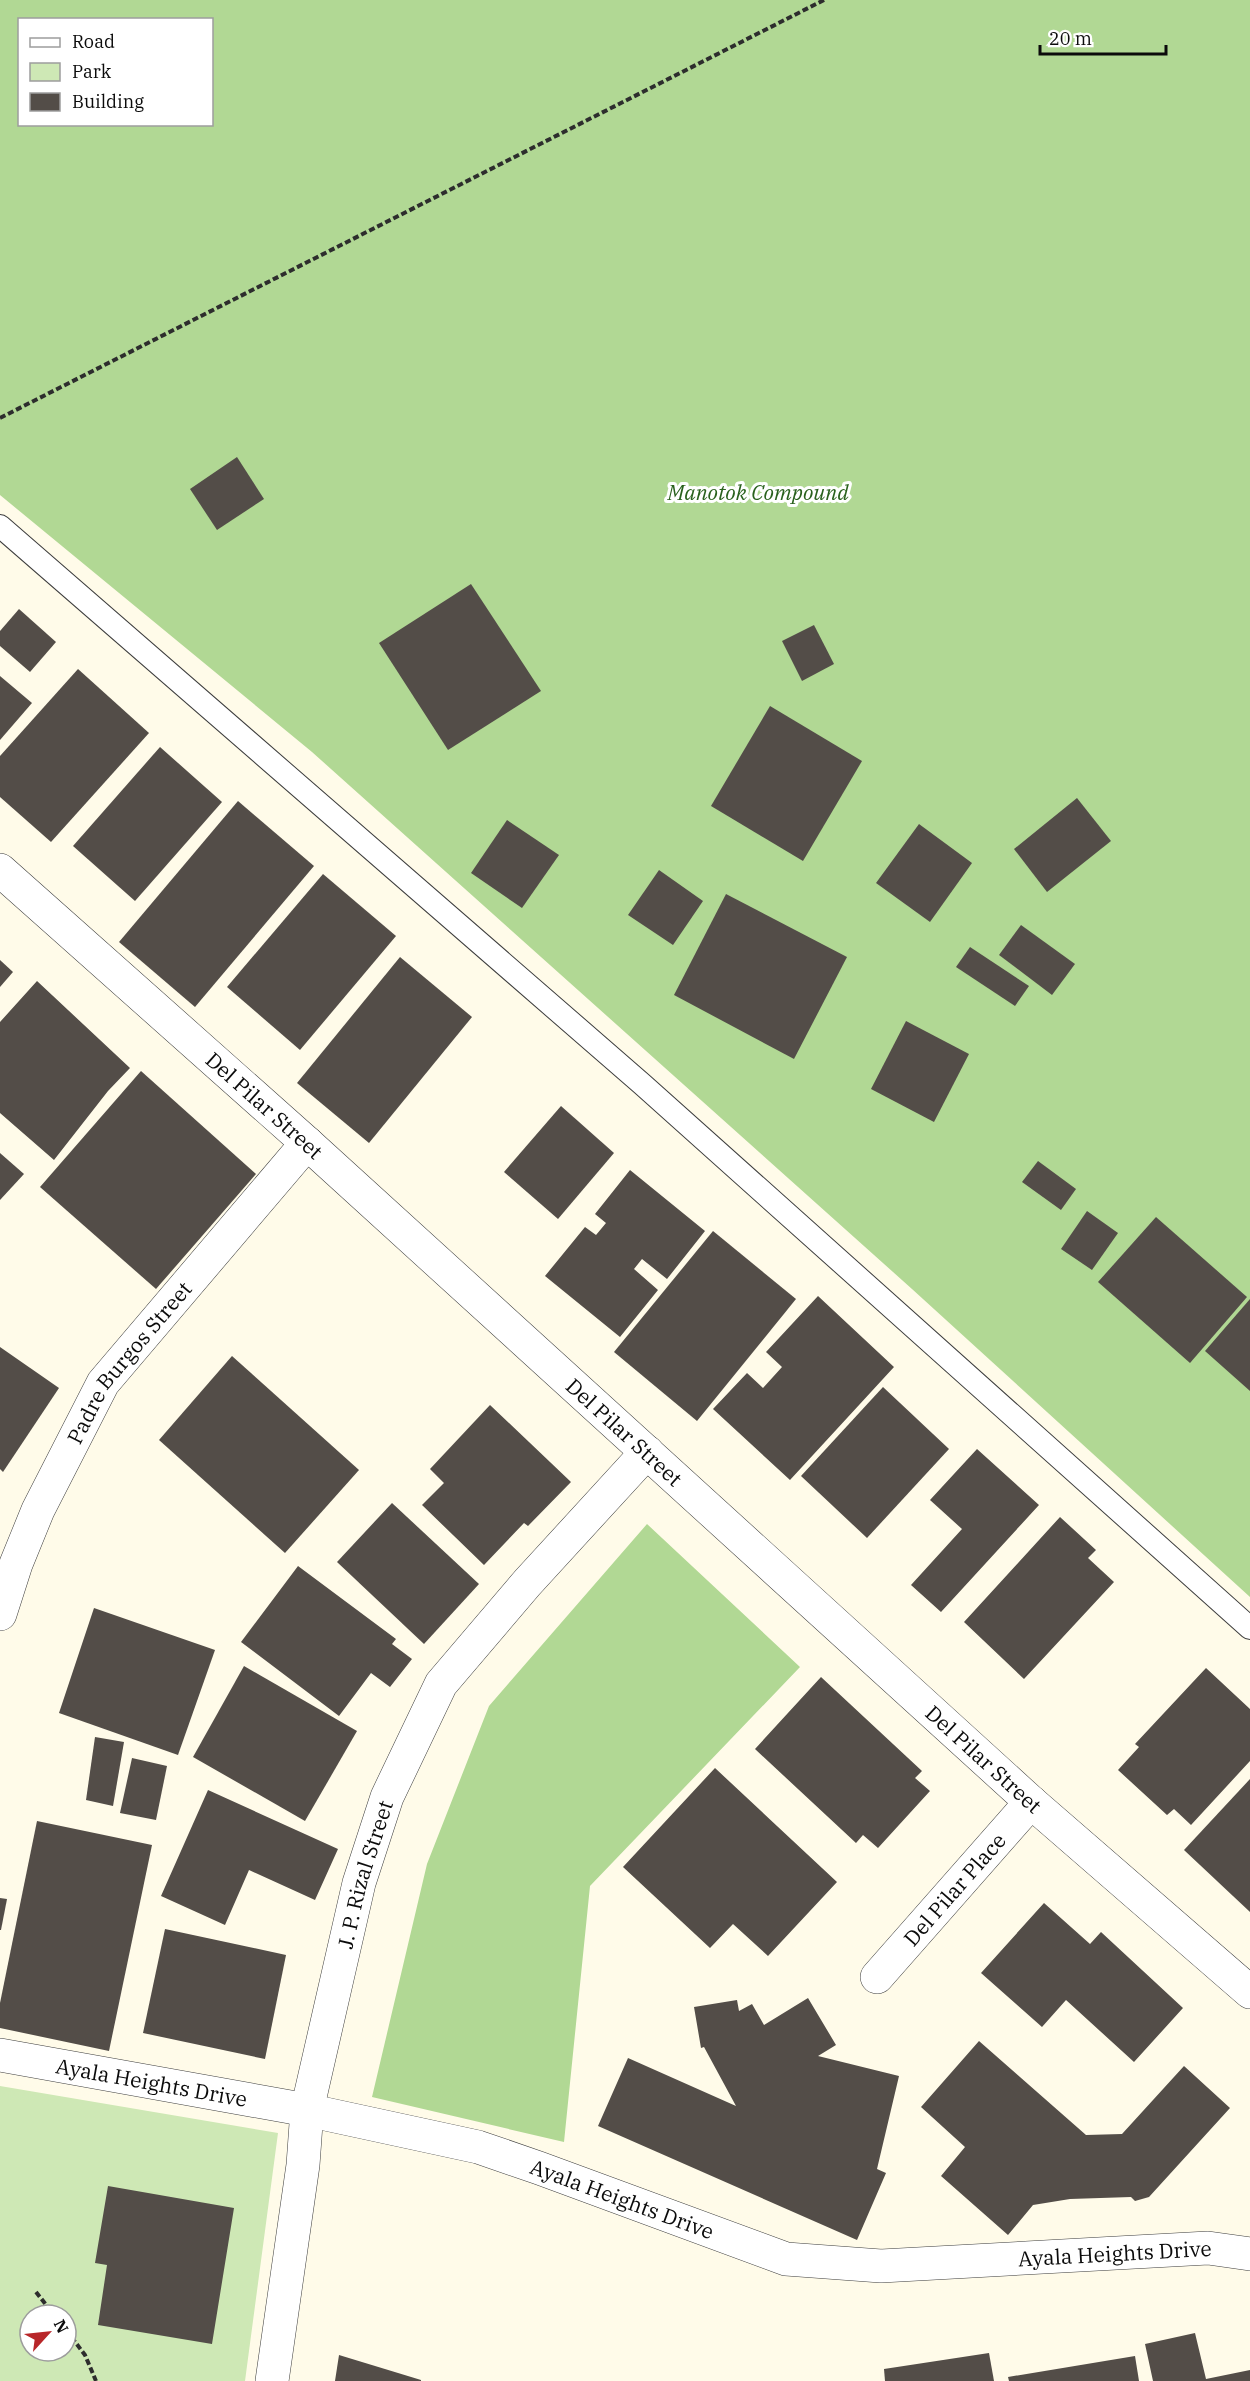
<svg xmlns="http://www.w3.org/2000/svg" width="1250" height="2381" font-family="'IBM Plex Serif',serif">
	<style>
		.green { fill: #cee8b5; fill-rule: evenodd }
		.forest { fill: #b1d894; fill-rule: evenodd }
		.building { fill: #534d48 }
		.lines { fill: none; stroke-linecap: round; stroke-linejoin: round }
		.service-casing { stroke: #3e3e3e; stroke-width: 24 }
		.minor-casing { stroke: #3e3e3e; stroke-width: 34 }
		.path { stroke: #2d2d2d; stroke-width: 4; stroke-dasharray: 6 3; stroke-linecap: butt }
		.service { stroke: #fff; stroke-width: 22 }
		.minor { stroke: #fff; stroke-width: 33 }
		.labels { text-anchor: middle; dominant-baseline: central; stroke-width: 6; stroke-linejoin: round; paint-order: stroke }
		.park-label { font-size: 21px; font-style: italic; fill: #29611d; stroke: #fff }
		.street-label { font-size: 21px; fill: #0b0b0b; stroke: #fff }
	</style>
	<rect width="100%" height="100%" fill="#fffbe9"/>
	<path class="green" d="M 0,2086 L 278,2133 L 245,2381 L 0,2381 ZM 30,2315 L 66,2315 L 66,2351 L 30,2351 Z"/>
	<g class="forest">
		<path d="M 0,0 L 1250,0 L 1250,1597 L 912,1289 L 312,752 L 0,495 ZM 20,20 L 212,20 L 212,124 L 20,124 Z"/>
		<polygon points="647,1524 800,1667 590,1886 564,2142 372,2097 427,1864 489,1706"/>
	</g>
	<g class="building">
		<polygon points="237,457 264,499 217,530 190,489"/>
		<polygon points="471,584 541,691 448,750 379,643"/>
		<polygon points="19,609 56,642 30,672 0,646 0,631"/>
		<polygon points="814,625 834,664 802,681 782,641"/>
		<polygon points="78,669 149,733 51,842 0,797 0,756"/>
		<polygon points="0,676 32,703 0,740"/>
		<polygon points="770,706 862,761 803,861 711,806"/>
		<polygon points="160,747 222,802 135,901 73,846"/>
		<polygon points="1077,798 1111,841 1047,892 1014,849"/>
		<polygon points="238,801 314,866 195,1007 119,942"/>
		<polygon points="507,820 559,855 522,908 471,873"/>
		<polygon points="919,824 972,863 930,922 876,883"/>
		<polygon points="659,870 703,901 673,945 628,915"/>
		<polygon points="323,874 396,936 300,1050 227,987"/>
		<polygon points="726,894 847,957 794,1059 674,995"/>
		<polygon points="1021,925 1075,964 1052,995 999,955"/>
		<polygon points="970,947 1029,986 1015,1006 956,967"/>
		<polygon points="400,957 472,1017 369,1143 297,1083"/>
		<polygon points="0,960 13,972 0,987"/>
		<polygon points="37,981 130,1068 108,1091 54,1160 0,1113 0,1022"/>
		<polygon points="906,1021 969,1054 934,1122 871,1089"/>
		<polygon points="141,1071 256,1174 156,1289 40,1187"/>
		<polygon points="561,1106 614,1153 558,1219 504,1172"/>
		<polygon points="0,1153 24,1174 0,1200"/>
		<polygon points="1038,1161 1076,1189 1061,1210 1022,1182"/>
		<polygon points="630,1170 705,1231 667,1279 642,1259 634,1269 658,1290 620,1337 545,1276 585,1227 596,1235 606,1223 595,1214"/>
		<polygon points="1087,1211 1118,1233 1092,1270 1061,1249"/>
		<polygon points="1156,1217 1247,1297 1190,1363 1098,1282"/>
		<polygon points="713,1231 796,1299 697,1421 614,1352"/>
		<polygon points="818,1296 894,1367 790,1480 713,1409 747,1373 763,1388 782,1367 766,1352"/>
		<polygon points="1250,1299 1250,1391 1205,1351"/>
		<polygon points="0,1347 59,1388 3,1472 0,1469"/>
		<polygon points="232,1356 359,1470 285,1553 159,1440"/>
		<polygon points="883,1387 949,1449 867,1538 801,1476"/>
		<polygon points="490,1405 571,1482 528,1526 524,1523 484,1565 422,1505 444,1483 430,1469"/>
		<polygon points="977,1449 1039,1505 941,1612 911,1585 962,1529 930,1500"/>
		<polygon points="392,1503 479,1584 424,1644 337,1562"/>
		<polygon points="1060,1517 1096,1550 1088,1558 1114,1582 1024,1679 964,1622"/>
		<polygon points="298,1566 396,1639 392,1644 412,1659 390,1687 371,1673 339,1716 241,1642"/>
		<polygon points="94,1608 215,1650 178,1755 59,1713"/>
		<polygon points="244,1666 357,1731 305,1821 193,1757"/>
		<polygon points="1206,1668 1250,1709 1250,1761 1191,1825 1174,1809 1167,1815 1118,1770 1139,1747 1135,1744"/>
		<polygon points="821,1677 922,1771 915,1778 930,1791 878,1848 863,1835 856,1843 755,1749"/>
		<polygon points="95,1737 124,1742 113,1806 86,1800"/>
		<polygon points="132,1758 167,1766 156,1820 120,1813"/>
		<polygon points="715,1768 837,1882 768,1956 733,1924 710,1948 623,1867"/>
		<polygon points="1250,1779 1250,1912 1184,1850"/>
		<polygon points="208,1790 338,1849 315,1900 249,1870 225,1925 161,1896"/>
		<polygon points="37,1821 152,1845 109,2051 0,2028 0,2003"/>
		<polygon points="0,1898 7,1899 1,1930 0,1930"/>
		<polygon points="1044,1903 1090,1944 1101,1932 1183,2008 1134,2062 1066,2000 1042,2027 981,1973"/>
		<polygon points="165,1929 286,1955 265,2059 143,2033"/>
		<polygon points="808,1998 836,2045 818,2056 899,2076 877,2169 886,2173 857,2240 598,2126 628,2058 736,2106 704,2047 701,2048 694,2007 737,2000 739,2011 752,2004 764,2025"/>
		<polygon points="979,2041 1086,2135 1122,2134 1184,2066 1230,2108 1149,2197 1135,2201 1131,2197 1070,2199 1033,2205 1008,2235 941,2176 965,2147 921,2107"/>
		<polygon points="108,2186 234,2208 212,2344 98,2325 107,2265 95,2263"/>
		<polygon points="1195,2333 1206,2379 1250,2370 1250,2381 1153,2381 1145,2344"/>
		<polygon points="989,2353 994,2381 885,2381 884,2369"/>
		<polygon points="339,2355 421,2380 421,2381 335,2381"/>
		<polygon points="1135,2356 1139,2381 1009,2381 1008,2377"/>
	</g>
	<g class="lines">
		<g class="service-casing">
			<polyline id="service" points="0,526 642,1084 1250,1628"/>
		</g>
		<g class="minor-casing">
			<g id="minor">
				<path id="s1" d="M 0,870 L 307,1143 L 1031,1802 L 1250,1992"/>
				<path id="s2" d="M 0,1614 L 16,1564 L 38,1510 L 103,1383 L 307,1143"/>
				<path id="s3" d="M 877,1977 L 1031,1802"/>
				<path id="s4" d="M 0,2055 L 307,2110 L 478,2147 L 539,2168 L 786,2259 L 881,2266 L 1208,2248 L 1250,2254"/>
				<path id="s5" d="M 272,2381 L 303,2165 L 307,2110 L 359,1883 L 387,1797 L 441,1684 L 527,1583 L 647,1452"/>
			</g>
		</g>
		<g class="path">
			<polyline points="0,418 824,0"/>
			<polyline points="36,2292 54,2315"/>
			<polyline points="66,2330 85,2355 96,2381"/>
		</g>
		<use href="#service" class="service"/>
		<use href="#minor" class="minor"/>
	</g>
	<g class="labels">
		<g class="park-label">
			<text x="758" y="492">Manotok Compound</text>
		</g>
		<g class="street-label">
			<text stroke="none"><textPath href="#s1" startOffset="354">Del Pilar Street</textPath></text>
			<text stroke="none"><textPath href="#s2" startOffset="285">Padre Burgos Street</textPath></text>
			<text stroke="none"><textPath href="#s1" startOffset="840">Del Pilar Street</textPath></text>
			<text stroke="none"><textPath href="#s1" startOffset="1326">Del Pilar Street</textPath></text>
			<text stroke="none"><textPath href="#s5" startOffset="516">J. P. Rizal Street</textPath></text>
			<text stroke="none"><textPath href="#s3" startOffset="117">Del Pilar Place</textPath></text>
			<text stroke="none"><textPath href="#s4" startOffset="154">Ayala Heights Drive</textPath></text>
			<text stroke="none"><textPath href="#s4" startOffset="640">Ayala Heights Drive</textPath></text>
			<text stroke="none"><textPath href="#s4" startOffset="1144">Ayala Heights Drive</textPath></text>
		</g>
	</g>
	<rect x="18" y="18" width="195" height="108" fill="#ffffff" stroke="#9d9d9d" stroke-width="1.5"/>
	<rect x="30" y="38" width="30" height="9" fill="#ffffff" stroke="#9d9d9d" stroke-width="1.5"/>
	<text x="72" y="48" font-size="18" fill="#0b0b0b">Road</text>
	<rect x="30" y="63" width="30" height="18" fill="#cee8b5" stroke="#9d9d9d" stroke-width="1.5"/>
	<text x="72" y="78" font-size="18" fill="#0b0b0b">Park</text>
	<rect x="30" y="93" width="30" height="18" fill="#534d48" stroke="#9d9d9d" stroke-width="1.5"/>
	<text x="72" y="108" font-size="18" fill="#0b0b0b">Building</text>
	<g transform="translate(48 2333) rotate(63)"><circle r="28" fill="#ffffff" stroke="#9d9d9d" stroke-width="1.5"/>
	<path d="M0-4.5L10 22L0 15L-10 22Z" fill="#b82629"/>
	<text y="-9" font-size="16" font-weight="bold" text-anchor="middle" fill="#0b0b0b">N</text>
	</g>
	<path d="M1040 45v9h126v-9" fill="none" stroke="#0b0b0b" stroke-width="3"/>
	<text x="1049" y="45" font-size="18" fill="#0b0b0b" stroke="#ffffff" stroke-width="4.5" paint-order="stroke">20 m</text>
</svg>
